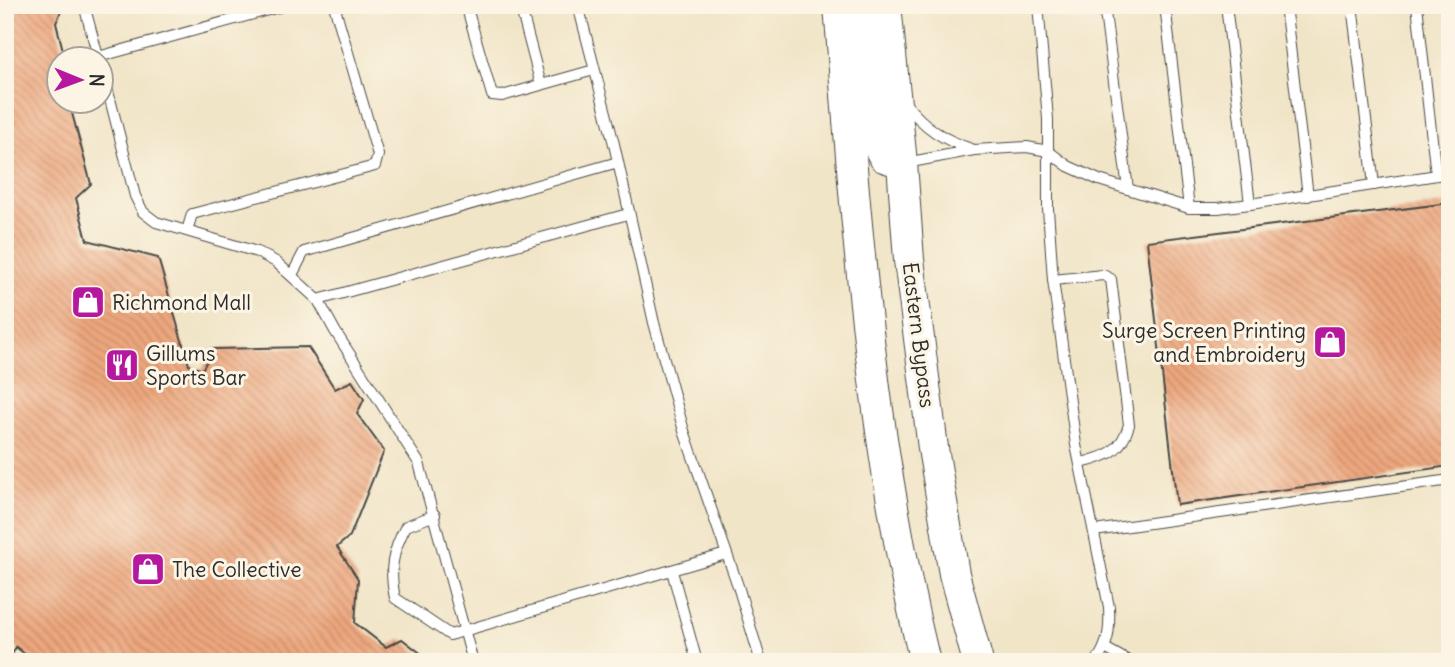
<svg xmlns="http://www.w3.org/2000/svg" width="1455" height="667" font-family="Delius,sans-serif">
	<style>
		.building { fill: url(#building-back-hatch) }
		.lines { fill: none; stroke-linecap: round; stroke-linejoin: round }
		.service-casing { stroke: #494743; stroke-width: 12 }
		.primary-casing { stroke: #494743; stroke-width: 32 }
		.service { stroke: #fff; stroke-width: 10 }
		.primary { stroke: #fff; stroke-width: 30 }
		.labels { text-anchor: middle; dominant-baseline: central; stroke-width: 6; stroke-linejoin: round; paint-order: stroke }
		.poi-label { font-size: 21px; fill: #2b2b2b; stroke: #fcf5e5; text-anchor: start }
		.street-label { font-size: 21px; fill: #2b2b2b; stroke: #fcf5e5 }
	</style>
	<defs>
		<pattern id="building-back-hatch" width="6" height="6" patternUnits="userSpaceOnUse" patternTransform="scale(1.75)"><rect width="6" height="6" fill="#eea77e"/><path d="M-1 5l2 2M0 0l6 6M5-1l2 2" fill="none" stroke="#c18867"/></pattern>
	</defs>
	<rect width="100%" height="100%" fill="#fcf5e5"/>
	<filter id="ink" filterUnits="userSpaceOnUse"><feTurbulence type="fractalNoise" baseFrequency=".0143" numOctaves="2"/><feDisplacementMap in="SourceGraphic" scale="14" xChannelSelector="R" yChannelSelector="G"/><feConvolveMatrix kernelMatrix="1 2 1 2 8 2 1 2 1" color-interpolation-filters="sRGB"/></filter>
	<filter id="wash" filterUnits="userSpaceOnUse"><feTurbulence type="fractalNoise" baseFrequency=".00686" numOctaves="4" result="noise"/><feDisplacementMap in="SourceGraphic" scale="28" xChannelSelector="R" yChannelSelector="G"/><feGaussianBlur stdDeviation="1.57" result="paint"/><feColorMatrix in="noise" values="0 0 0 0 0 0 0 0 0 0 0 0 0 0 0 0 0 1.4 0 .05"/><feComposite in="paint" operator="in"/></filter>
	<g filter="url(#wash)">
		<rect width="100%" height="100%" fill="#f1e5c8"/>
		<g id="blocks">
			<g class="building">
				<polygon points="5,5 60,5 61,11 56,23 65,58 60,60 60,102 69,102 91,184 76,198 87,240 158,258 189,365 202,370 213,349 308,347 335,389 352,381 364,399 357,414 384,451 350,536 337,547 358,579 355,623 386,647 402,639 432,662 35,662 16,647 9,660 5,657"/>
				<polygon points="1450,203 1450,466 1177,505 1147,241"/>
			</g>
		</g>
	</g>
	<g filter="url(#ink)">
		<use href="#blocks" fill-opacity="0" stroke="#494743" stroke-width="2"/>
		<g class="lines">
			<g class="service-casing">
				<g id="service">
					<polyline points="84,5 99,60"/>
					<polyline points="466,5 492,95 502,96 594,70"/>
					<polyline points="520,5 541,85"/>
					<polyline points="578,5 614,144 654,323 684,431 738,586 761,662"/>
					<path d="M 1038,5 L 1048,119 L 1048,209 L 1053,280 L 1076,445 L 1109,607 C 1110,629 1109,644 1096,662"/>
					<polyline points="1104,5 1128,189"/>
					<polyline points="1165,5 1189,208"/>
					<polyline points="1226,5 1250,204"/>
					<polyline points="1285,5 1308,196"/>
					<polyline points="1352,5 1374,185"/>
					<polyline points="1417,5 1436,175"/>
					<polyline points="98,57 286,5"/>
					<polyline points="102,68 135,196 143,212 156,222 257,252 276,262 318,300 335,331 419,463 473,662"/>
					<path d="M 904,102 C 925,128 943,140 974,150 L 906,163"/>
					<polyline points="974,150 1027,147 1048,151 1068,166 1099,180 1189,208 1218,208 1250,204 1450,173"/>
					<polyline points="187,231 192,214 375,166 378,155 334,5"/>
					<polyline points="292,275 304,252 618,162"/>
					<path d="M 1053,280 L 1103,275 L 1111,279 L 1129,425 C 1121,452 1106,457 1081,463"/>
					<polyline points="318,300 628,214"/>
					<path d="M 435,515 L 406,526 C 392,552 389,570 395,598 L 450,635 L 726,554"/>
					<polyline points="1094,531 1450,480"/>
					<polyline points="672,571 697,662"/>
					<polyline points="1105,648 1130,662"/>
					<polyline points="1449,662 1450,661"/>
				</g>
			</g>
			<g class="primary-casing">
				<g id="primary">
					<path d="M 839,5 C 856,225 872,447 925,662"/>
					<polyline points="860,5 863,14 870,126 871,133 884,157 902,163"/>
					<polyline points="886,5 902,163 909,260 933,448 954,574 978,662"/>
				</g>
			</g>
			<use href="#service" class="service"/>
			<use href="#primary" class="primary"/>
		</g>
	</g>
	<defs>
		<g id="shop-square" transform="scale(1.75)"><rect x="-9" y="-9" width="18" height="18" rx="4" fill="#b5179e" stroke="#fcf5e5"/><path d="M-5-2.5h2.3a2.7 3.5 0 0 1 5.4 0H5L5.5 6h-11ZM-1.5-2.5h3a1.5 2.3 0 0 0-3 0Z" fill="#fff"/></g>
		<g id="restaurant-square" transform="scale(1.75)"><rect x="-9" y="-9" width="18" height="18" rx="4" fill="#b5179e" stroke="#fcf5e5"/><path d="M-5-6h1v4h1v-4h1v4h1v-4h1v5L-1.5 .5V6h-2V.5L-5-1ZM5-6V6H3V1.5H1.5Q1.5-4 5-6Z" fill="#fff"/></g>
	</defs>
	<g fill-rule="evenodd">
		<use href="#shop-square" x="88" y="302"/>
		<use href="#shop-square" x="1330" y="342"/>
		<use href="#restaurant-square" x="122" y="365"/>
		<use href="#shop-square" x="148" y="569"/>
	</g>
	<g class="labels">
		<g class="poi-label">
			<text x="112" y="302">Richmond Mall</text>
			<text x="1306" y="330" text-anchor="end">Surge Screen Printing<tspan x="1306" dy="24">and Embroidery</tspan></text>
			<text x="146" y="353">Gillums<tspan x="146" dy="24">Sports Bar</tspan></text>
			<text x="172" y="569">The Collective</text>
		</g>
		<g class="street-label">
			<text transform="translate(919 335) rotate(83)">Eastern Bypass</text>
		</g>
	</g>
	<rect width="1455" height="667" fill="none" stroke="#fcf5e5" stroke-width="28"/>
	<g transform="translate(80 80) rotate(91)"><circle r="33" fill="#fcf5e5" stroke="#a8a49b" stroke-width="2"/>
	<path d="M0-5L12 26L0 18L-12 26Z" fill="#b5179e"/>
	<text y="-10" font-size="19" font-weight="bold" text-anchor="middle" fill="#2b2b2b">N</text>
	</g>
</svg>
